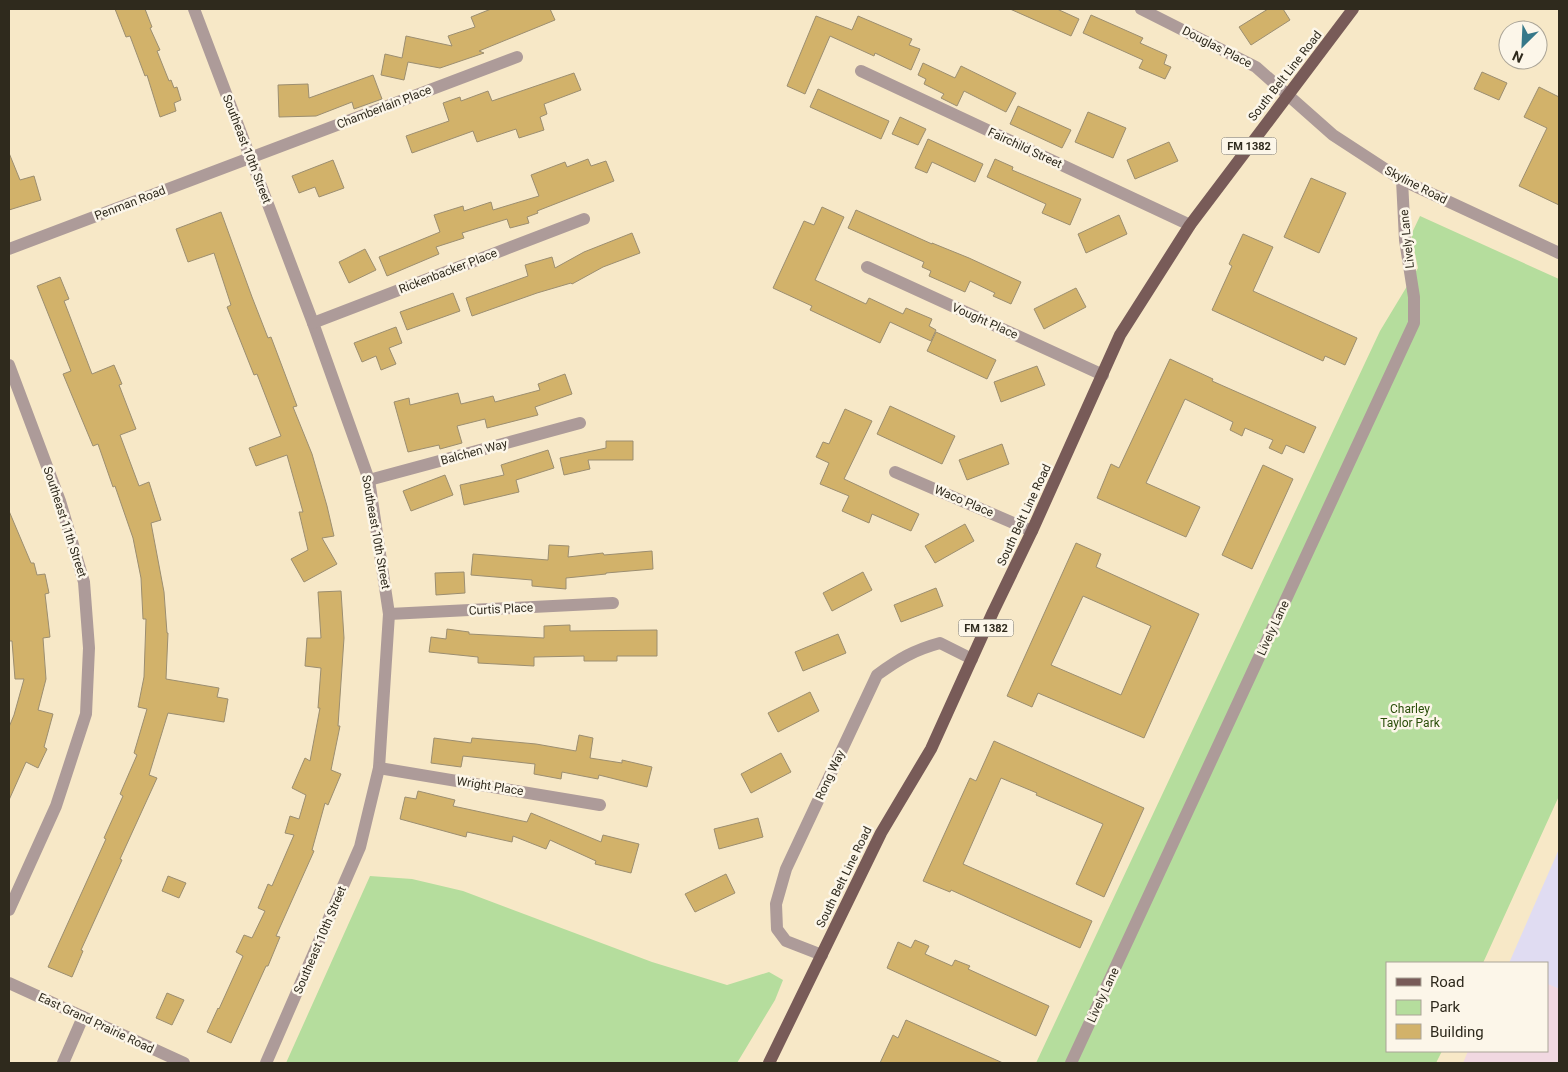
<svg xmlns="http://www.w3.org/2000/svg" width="1568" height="1072" font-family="Roboto,sans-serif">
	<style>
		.industrial { fill: #e0dcf2 }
		.education { fill: #f1d8e1 }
		.green { fill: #b5dd9d }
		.building { fill: #d2b26a; stroke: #9c8e70; fill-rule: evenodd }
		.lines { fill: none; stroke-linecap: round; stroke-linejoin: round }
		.minor { stroke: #ad9b99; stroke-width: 12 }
		.major { stroke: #785b58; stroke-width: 12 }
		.labels { text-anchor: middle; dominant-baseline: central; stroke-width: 5; stroke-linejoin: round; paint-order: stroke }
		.shield { fill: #fcf6e9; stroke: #6c675a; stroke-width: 1 }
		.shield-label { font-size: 11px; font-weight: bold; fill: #2f2a1d }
		.street-label { font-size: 12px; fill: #2f2a1d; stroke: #fcf6e9 }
		.park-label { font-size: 12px; fill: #294d08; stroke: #fcf6e9 }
	</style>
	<rect width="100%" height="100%" fill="#f7e8c7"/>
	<polygon class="industrial" points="1559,849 1559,989 1547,984 1547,963 1509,963"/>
	<polygon class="education" points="1547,984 1559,989 1559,1063 1463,1063 1468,1051 1547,1051"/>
	<g class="green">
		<polygon points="1420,216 1559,279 1559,796 1483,963 1387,963 1387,1051 1442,1051 1436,1063 1036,1063 1380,331 1418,268 1411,235"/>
		<polygon points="370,876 412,879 463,891 652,962 727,985 769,972 783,980 775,1000 737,1063 286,1063"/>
	</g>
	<g class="building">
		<polygon points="115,9 145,9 152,27 150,28 160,50 157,51 169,81 171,80 174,88 177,87 181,100 174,103 176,111 160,117 147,75 145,76 130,36 126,37"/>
		<polygon points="491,9 550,9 555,20 479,51 484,53 440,68 408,62 404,80 381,75 385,54 402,58 406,36 452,46 448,36 475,27 471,17"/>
		<polygon points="1010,9 1057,9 1079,19 1071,36"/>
		<polygon points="1268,9 1283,9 1290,20 1251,45 1239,27"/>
		<polygon points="1091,15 1143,38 1140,43 1167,55 1164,64 1171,67 1165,79 1139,68 1143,60 1083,33"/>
		<polygon points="816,16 852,30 858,16 912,39 909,45 920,49 911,70 875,53 874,56 830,36 805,94 787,86"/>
		<polygon points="923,63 955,78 961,66 1016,93 1006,112 964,91 957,106 941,98 944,94 924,84 926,79 918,75"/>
		<polygon points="1482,72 1507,83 1499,100 1474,89"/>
		<polygon points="574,73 581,90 544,104 547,114 540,117 544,130 519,138 516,129 477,142 473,131 412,153 406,136 449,121 443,103 460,97 461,101 488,91 492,101"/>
		<polygon points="373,75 382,99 354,109 352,102 316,116 279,117 278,85 308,84 309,98"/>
		<polygon points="1539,87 1559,97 1559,205 1519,186 1547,128 1524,117"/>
		<polygon points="818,89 889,121 881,139 810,107"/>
		<polygon points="1018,106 1071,130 1062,148 1010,124"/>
		<polygon points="1088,112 1126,128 1113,158 1075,142"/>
		<polygon points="900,117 926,129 918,145 892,134"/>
		<polygon points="928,139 983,164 975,182 932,162 927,173 915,168"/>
		<polygon points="1169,142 1178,161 1135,179 1127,160"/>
		<polygon points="9,153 20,180 34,176 41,200 9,210"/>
		<polygon points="588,159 591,166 606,161 614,181 537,211 538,213 527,217 529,223 510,228 507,219 462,233 464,238 436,247 439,254 387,276 379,257 440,232 434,215 463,206 464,211 491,202 493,210 539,196 531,175 565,162 567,167"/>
		<polygon points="995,159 1013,167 1012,170 1081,199 1070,225 1042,213 1046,204 987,177"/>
		<polygon points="333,160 344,188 319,197 315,187 299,193 292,176"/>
		<polygon points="1311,178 1346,193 1319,253 1284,237"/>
		<polygon points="822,207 844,217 815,280 866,304 869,298 903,314 906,308 932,319 929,326 936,330 931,341 890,322 880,343 810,310 812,306 773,288 804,221 814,225"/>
		<polygon points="856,210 932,244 932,243 969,258 1021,282 1011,304 993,296 995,293 970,281 965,292 929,276 931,271 922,267 924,262 848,228"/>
		<polygon points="221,212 252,297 268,338 271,337 297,406 293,407 312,454 327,506 334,536 322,538 337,564 304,582 291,559 308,550 299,512 303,512 287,455 256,466 249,448 281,436 257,374 254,375 227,307 231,305 214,253 188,262 176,229"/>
		<polygon points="1119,215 1127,234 1086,253 1078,234"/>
		<polygon points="632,233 640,253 603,267 572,284 571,283 537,293 472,316 466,298 528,276 525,265 552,257 555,268 584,252"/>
		<polygon points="1243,234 1273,247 1253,291 1357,338 1345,365 1325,356 1323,361 1212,310 1232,266 1229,264"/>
		<polygon points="365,249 376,270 349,283 339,262"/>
		<polygon points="60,277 69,299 64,301 92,374 114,365 122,384 119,385 136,429 120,435 139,486 149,482 161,520 151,523 164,592 167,633 168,633 166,679 219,688 217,697 228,699 224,722 168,713 149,775 157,778 120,859 122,860 81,950 83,951 72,977 48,967 106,839 104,838 123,796 120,794 137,755 134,753 147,709 138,707 144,677 146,619 143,619 141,578 133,538 115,486 113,487 98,444 93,446 63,374 71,371 37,286"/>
		<polygon points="1076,288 1086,307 1044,329 1034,309"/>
		<polygon points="453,293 460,311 407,330 400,312"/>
		<polygon points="396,327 402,343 389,348 396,364 381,370 376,356 362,362 354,343"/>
		<polygon points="936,332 996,360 987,379 927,351"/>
		<polygon points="1170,359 1213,379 1212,381 1316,427 1304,453 1286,445 1282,454 1269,448 1273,440 1245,428 1242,436 1230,430 1233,422 1185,399 1146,483 1200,507 1186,537 1097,498 1111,464 1119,468"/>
		<polygon points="1037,366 1045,385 1001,402 994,382"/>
		<polygon points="565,374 572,394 535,407 538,415 487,428 485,419 457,426 462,443 440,449 439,445 408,452 394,402 409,398 410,405 458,393 461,404 493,396 495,402 540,390 538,384"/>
		<polygon points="890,406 955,436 942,464 877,434"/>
		<polygon points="845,409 872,421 844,479 919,514 911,531 872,514 869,523 842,511 849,496 820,484 829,463 816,457 823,442 829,444"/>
		<polygon points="606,441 633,441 633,460 588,460 590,469 564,475 560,458 606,448"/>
		<polygon points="1002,444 1009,464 967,480 959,460"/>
		<polygon points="548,450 554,468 516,480 519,492 464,505 460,485 504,475 501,465"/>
		<polygon points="1263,465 1293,479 1252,569 1222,555"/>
		<polygon points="445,475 453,495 411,511 403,491"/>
		<polygon points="9,511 31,563 34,563 37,575 45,574 49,593 45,594 50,637 43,638 46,679 38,710 53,714 44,747 47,749 38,768 26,762 9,800 9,727 14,715 24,679 15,679 12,641 9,641"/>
		<polygon points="965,524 974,541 935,563 925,546"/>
		<path d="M 1076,543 L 1101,554 L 1096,567 L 1199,614 L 1144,738 L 1038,693 L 1032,707 L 1007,696 ZM 1083,596 L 1151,626 L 1121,695 L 1051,665 Z"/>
		<polygon points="549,545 569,546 568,557 603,553 604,555 652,551 653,569 606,573 606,574 566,578 566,589 532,586 532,580 471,575 473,554 548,560"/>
		<polygon points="464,572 465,593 436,595 435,573"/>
		<polygon points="863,572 872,590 832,611 823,593"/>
		<polygon points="936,588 943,606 901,622 894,605"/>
		<polygon points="341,591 344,638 338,726 340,726 331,770 341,774 328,805 325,803 312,850 314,851 276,936 280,937 268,966 266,966 231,1043 207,1032 218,1008 219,1009 243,956 236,952 244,935 252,938 265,911 258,908 268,884 272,886 294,835 285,833 290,816 299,819 306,795 292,788 305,758 310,761 320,708 318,708 321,668 305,666 307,638 321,638 318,592"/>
		<polygon points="570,625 570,631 657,630 657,656 617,656 617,661 584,661 584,656 534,657 534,666 478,663 478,657 429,652 431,637 446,639 447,629 469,632 469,634 544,638 544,626"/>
		<polygon points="838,634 846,653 803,671 795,652"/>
		<polygon points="810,692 819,711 778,732 768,713"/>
		<polygon points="579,735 593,738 590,758 622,763 622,760 652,767 647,787 599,775 598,779 562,772 561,779 534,774 535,764 463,756 461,767 431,763 434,738 471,743 472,738 536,744 576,751"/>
		<polygon points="994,741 1144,808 1104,897 1076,884 1103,824 1036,795 1037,793 1001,778 963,864 1092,921 1080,948 951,890 950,892 923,881 970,778 976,781"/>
		<polygon points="781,753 791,772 751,793 741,774"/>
		<polygon points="418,791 455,800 453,806 527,822 531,813 601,842 603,835 639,844 631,873 595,864 596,861 550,840 546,849 513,836 512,842 467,832 466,837 400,819 405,797 416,799"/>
		<polygon points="758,818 763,837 719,849 714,829"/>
		<polygon points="726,874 735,893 695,912 685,894"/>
		<polygon points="168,876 186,883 179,898 162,891"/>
		<polygon points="915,940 929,946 925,954 952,966 955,960 970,966 968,969 1049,1006 1036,1036 887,968 898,942 911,948"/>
		<polygon points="167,993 184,1000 172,1025 156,1018"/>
		<polygon points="906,1020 1003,1063 880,1063 893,1035 898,1038"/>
	</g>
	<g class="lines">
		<g class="minor">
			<polyline points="194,9 313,323 369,480 389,614 379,768 360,847 266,1063"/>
			<polyline points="1141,9 1256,67 1333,135 1402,180 1559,253"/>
			<polyline points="861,71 1190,225"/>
			<polyline points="9,249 517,57"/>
			<polyline points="867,267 1103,375"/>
			<polyline points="313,323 584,219"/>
			<polyline points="9,365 60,501 84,582 89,648 86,714 56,806 9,910"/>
			<polyline points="895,472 1032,531"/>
			<polyline points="369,480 580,423"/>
			<polyline points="389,614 613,603"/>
			<polyline points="379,768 600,805"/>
			<path d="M 822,955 L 786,941 L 777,929 L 776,904 L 786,869 L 877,675 C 899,659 914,650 940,643 L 972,659"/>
			<polyline points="9,983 184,1063"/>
			<polyline points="63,1063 83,1017"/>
			<polyline points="1071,1063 1414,323 1414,297 1405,240 1402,180"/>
		</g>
		<polyline class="major" points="769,1063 881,833 931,749 993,612 1032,531 1120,335 1190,225 1353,9"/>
	</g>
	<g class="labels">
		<g class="shield">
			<rect x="1221.5" y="137.5" width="55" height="17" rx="4"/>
			<rect x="958.5" y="619.5" width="55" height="17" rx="4"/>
		</g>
		<g class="shield-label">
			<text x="1249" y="146">FM 1382</text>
			<text x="986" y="628">FM 1382</text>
		</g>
		<g class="street-label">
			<text transform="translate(1217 47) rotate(27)">Douglas Place</text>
			<text transform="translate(1285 76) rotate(-52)">South Belt Line Road</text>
			<text transform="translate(384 107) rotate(-21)">Chamberlain Place</text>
			<text transform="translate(1025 148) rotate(25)">Fairchild Street</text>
			<text transform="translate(247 149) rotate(69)">Southeast 10th Street</text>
			<text transform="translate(1416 185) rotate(27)">Skyline Road</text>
			<text transform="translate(130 203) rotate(-21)">Penman Road</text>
			<text transform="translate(1407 239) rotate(-96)">Lively Lane</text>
			<text transform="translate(448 271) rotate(-21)">Rickenbacker Place</text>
			<text transform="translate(985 321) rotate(24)">Vought Place</text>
			<text transform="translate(474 452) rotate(-15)">Balchen Way</text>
			<text transform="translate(964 501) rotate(23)">Waco Place</text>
			<text transform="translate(1024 515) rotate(-65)">South Belt Line Road</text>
			<text transform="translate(65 522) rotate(72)">Southeast 11th Street</text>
			<text transform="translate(376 532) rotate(80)">Southeast 10th Street</text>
			<text transform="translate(501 609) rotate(-3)">Curtis Place</text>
			<text transform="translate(1273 628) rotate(-65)">Lively Lane</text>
			<text transform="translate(830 775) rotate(-65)">Rong Way</text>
			<text transform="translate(490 786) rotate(9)">Wright Place</text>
			<text transform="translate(844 877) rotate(-64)">South Belt Line Road</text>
			<text transform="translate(320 940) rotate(-67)">Southeast 10th Street</text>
			<text transform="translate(1103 995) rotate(-65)">Lively Lane</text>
			<text transform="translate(96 1023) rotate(25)">East Grand Prairie Road</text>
		</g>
		<g class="park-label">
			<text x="1410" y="709">Charley<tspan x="1410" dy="14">Taylor Park</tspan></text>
		</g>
	</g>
	<rect width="1568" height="1072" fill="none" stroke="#2f2a1d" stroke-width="20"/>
	<rect x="1386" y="962" width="162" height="90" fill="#fcf6e9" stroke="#aaa497"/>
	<rect x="1396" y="978" width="25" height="8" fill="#785b58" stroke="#aaa497"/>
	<text x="1430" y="987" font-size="15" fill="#2f2a1d">Road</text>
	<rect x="1396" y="1000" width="25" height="15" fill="#b5dd9d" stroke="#aaa497"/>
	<text x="1430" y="1012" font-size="15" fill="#2f2a1d">Park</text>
	<rect x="1396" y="1024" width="25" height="15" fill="#d2b26a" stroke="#aaa497"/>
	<text x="1430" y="1037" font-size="15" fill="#2f2a1d">Building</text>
	<g transform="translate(1523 45) rotate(204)"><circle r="24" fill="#fcf6e9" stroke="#aaa497"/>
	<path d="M0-4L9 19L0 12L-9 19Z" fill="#367889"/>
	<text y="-8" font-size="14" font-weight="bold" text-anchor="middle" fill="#2f2a1d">N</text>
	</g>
</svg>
